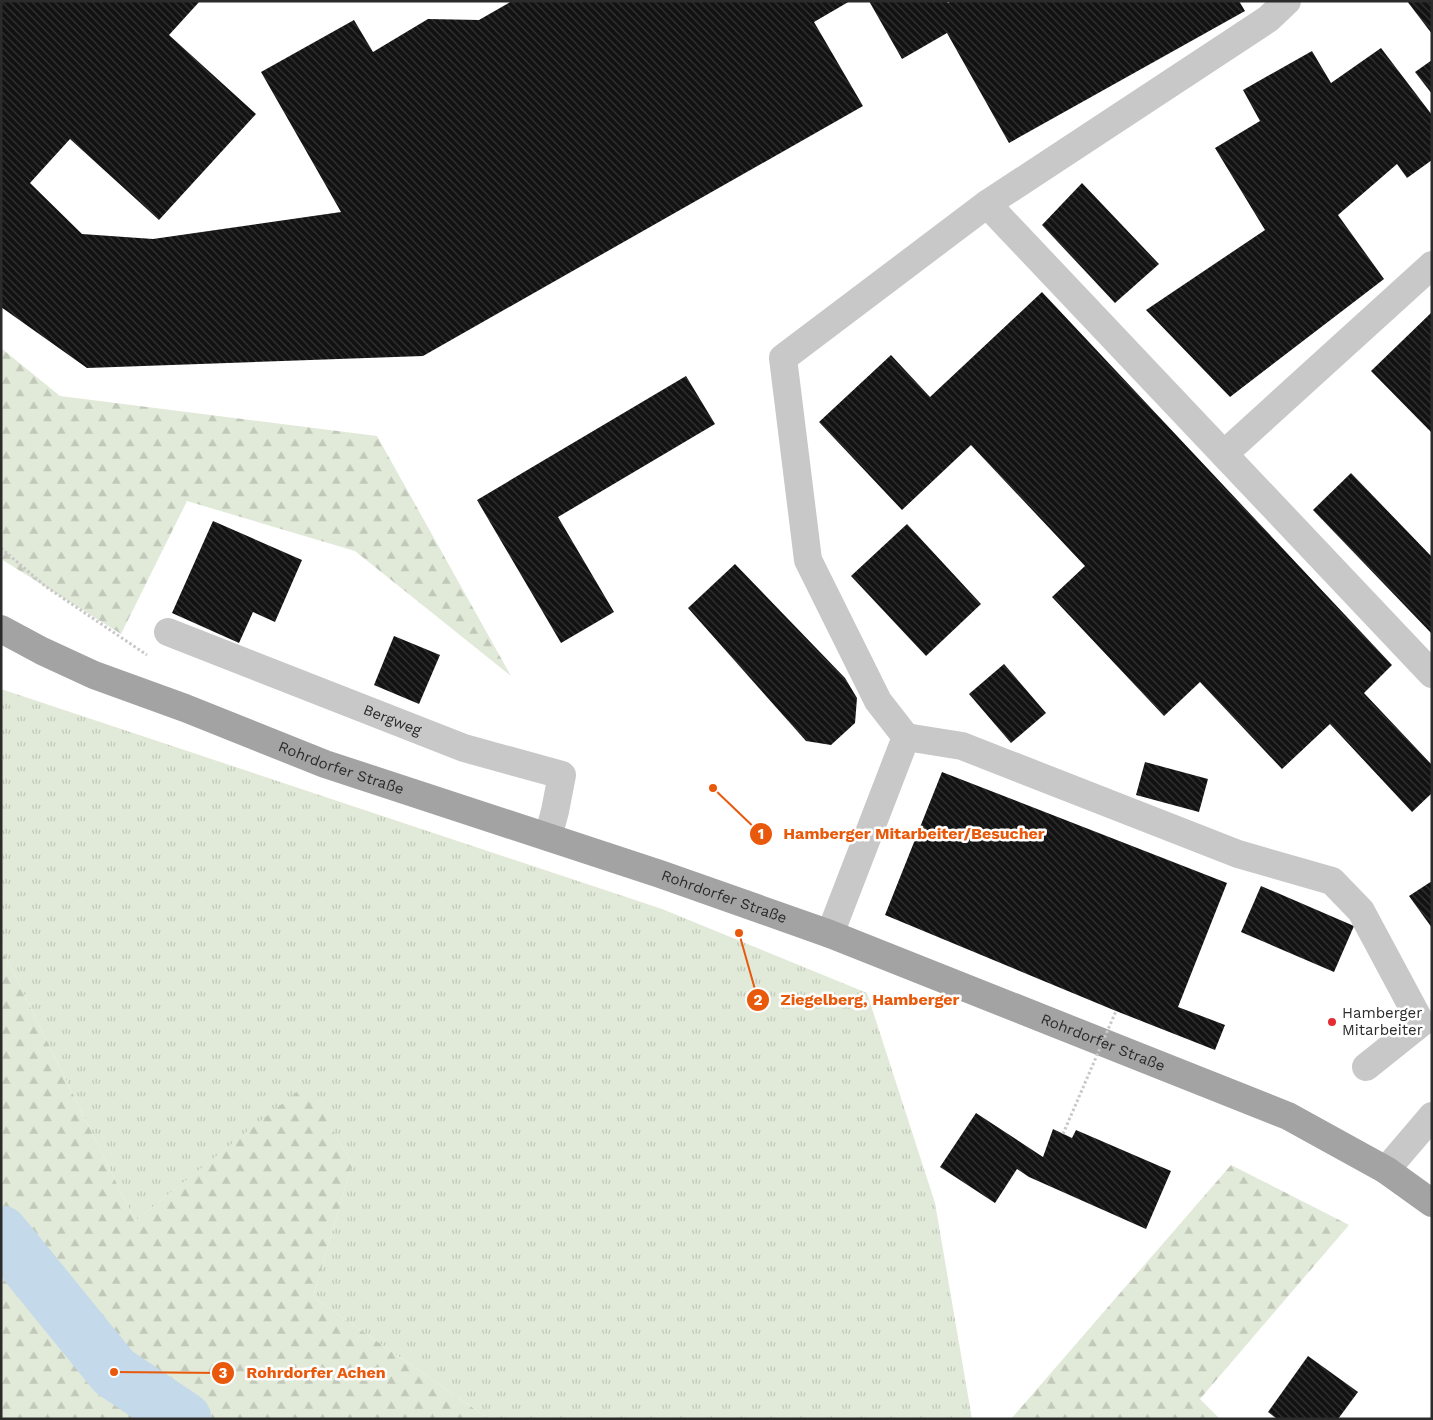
<svg xmlns="http://www.w3.org/2000/svg" width="1433" height="1420" font-family="'Work Sans',sans-serif">
	<style>
		.grass { fill: url(#grass-tufts) }
		.forest { fill: url(#forest-firs) }
		.lines { fill: none; stroke-linecap: round; stroke-linejoin: round }
		.river { stroke: #c4d9ea; stroke-width: 55 }
		.building { fill: url(#building-back-hatch) }
		.path { stroke: #c8c8c8; stroke-width: 3; stroke-dasharray: 2.5 2.5; stroke-linecap: butt }
		.minor { stroke: #c8c8c8; stroke-width: 28 }
		.major { stroke: #a3a3a3; stroke-width: 28 }
		.path-bridge { stroke: #c8c8c8; stroke-width: 3; stroke-dasharray: 2.5 2.5; stroke-linecap: butt }
		.poi-dot { fill: #e32d32; stroke: #fff; stroke-width: 2 }
		.labels { text-anchor: middle; dominant-baseline: central; stroke-width: 5; stroke-linejoin: round; paint-order: stroke }
		.street-label { font-size: 15px; fill: #2b2b2b; stroke: #fff }
		.poi-label { font-size: 15px; fill: #2b2b2b; stroke: #fff; text-anchor: start }
		.leader { fill: none; stroke: #e8590c; stroke-width: 2 }
		.callout-dot { fill: #e8590c; stroke: #fff; stroke-width: 2 }
		.mark-label { font-size: 15px; text-anchor: middle; font-weight: bold; fill: #fff }
		.callout-label { font-size: 16px; text-anchor: middle; font-weight: bold; fill: #e8590c; stroke: #fff; stroke-width: 5; stroke-linejoin: round; paint-order: stroke }
	</style>
	<defs>
		<pattern id="grass-tufts" width="24" height="20" patternUnits="userSpaceOnUse" patternTransform="scale(1.25)"><rect width="24" height="20" fill="#e1e9d8"/><path d="M3 7l-1-3M5 7V3M7 7l1-3M15 17l-1-3M17 17v-4M19 17l1-3" fill="none" stroke="#c1c8ba"/></pattern>
		<pattern id="forest-firs" width="22" height="20" patternUnits="userSpaceOnUse" patternTransform="scale(1.25)"><rect width="22" height="20" fill="#e1e9d8"/><path d="M5 1l3.5 6h-7zM16 11l3.5 6h-7z" fill="#c1c8ba"/></pattern>
		<pattern id="building-back-hatch" width="6" height="6" patternUnits="userSpaceOnUse" patternTransform="scale(1.25)"><rect width="6" height="6" fill="#121212"/><path d="M-1 5l2 2M0 0l6 6M5-1l2 2" fill="none" stroke="#353535"/></pattern>
	</defs>
	<rect width="100%" height="100%" fill="#fff"/>
	<polygon class="grass" points="1,689 662,909 867,993 935,1203 972,1419 489,1419 313,1297 352,1164 307,1085 135,1221 1,947"/>
	<g class="forest">
		<polygon points="1,348 60,396 377,436 511,676 355,551 187,501 121,634 1,559"/>
		<polygon points="1,947 135,1221 307,1084 352,1164 313,1297 489,1419 1,1419"/>
		<polygon points="1231,1165 1349,1225 1200,1399 1220,1419 1011,1419"/>
	</g>
	<g class="lines">
		<polyline class="river" points="1,1233 114,1372 184,1419"/>
	</g>
	<g class="building">
		<polygon points="1,1 200,1 169,35 256,114 159,220 70,139 30,183 82,234 153,239 341,212 261,72 354,20 373,52 428,19 479,20 512,1 850,1 814,22 863,106 423,356 87,368 1,307"/>
		<polygon points="869,1 947,1 948,3 951,1 1239,1 1245,11 1009,143 947,33 902,59"/>
		<polygon points="1407,1 1432,1 1432,34"/>
		<polygon points="1381,48 1432,115 1432,160 1407,178 1397,164 1338,215 1384,279 1230,397 1146,310 1265,230 1215,148 1260,121 1243,90 1312,51 1331,83"/>
		<polygon points="1432,60 1432,94 1415,72"/>
		<polygon points="1082,183 1159,264 1115,303 1042,225"/>
		<polygon points="1042,292 1392,665 1364,693 1432,765 1432,793 1412,812 1330,724 1282,769 1200,682 1164,716 1052,597 1085,566 971,445 902,510 819,422 891,355 930,397"/>
		<polygon points="1432,312 1432,433 1371,371"/>
		<polygon points="686,376 715,424 558,517 614,612 561,643 477,500"/>
		<polygon points="1351,473 1432,557 1432,634 1313,510"/>
		<polygon points="213,521 302,560 275,622 253,612 239,643 172,613"/>
		<polygon points="907,524 981,604 926,656 851,576"/>
		<polygon points="735,564 845,678 857,698 855,723 831,745 806,741 688,608"/>
		<polygon points="394,636 440,655 419,704 374,685"/>
		<polygon points="1004,664 1046,713 1011,743 969,694"/>
		<polygon points="1145,762 1208,779 1199,812 1136,795"/>
		<polygon points="942,772 1227,883 1178,1007 1225,1025 1215,1050 1116,1011 885,915"/>
		<polygon points="1432,881 1432,928 1409,896"/>
		<polygon points="1261,886 1354,926 1334,972 1241,932"/>
		<polygon points="976,1113 1043,1157 1053,1129 1072,1138 1076,1130 1171,1171 1146,1229 1029,1177 1017,1169 995,1203 940,1167"/>
		<polygon points="1308,1356 1358,1392 1338,1419 1277,1419 1268,1412"/>
	</g>
	<g class="lines">
		<polyline class="path" points="1,548 45,586 147,655"/>
		<g class="minor">
			<polyline points="987,204 1432,674"/>
			<polyline points="1224,454 1432,265"/>
			<path id="s1" d="M 168,632 L 464,748 L 562,775 L 555,811 L 548,837"/>
			<polyline points="906,737 962,746 1238,854 1332,881 1361,911 1421,1023 1366,1067"/>
			<polyline points="830,934 906,737 878,701 808,560 783,358 987,204 1268,19 1287,1"/>
			<polyline points="1386,1170 1432,1116"/>
		</g>
		<path class="major" id="s2" d="M 1,629 L 42,651 L 94,675 L 185,708 L 325,764 L 660,874 L 830,934 L 1288,1116 L 1386,1170 L 1432,1203"/>
		<polyline class="path-bridge" points="1063,1134 1116,1011"/>
	</g>
	<circle class="poi-dot" cx="1332" cy="1022" r="5"/>
	<g class="labels">
		<g class="street-label">
			<text stroke="none"><textPath href="#s1" startOffset="241">Bergweg</textPath></text>
			<text stroke="none"><textPath href="#s2" startOffset="368">Rohrdorfer Straße</textPath></text>
			<text stroke="none"><textPath href="#s2" startOffset="772">Rohrdorfer Straße</textPath></text>
			<text stroke="none"><textPath href="#s2" startOffset="1178">Rohrdorfer Straße</textPath></text>
		</g>
		<g class="poi-label">
			<text x="1342" y="1013">Hamberger<tspan x="1342" dy="17">Mitarbeiter</tspan></text>
		</g>
	</g>
	<path class="leader" d="M713 788L761 834M739 933L758 1000M114 1372L223 1373"/>
	<g class="callout-dot">
		<circle cx="713" cy="788" r="5"/>
		<circle cx="739" cy="933" r="5"/>
		<circle cx="114" cy="1372" r="5"/>
		<circle cx="761" cy="834" r="12"/>
		<circle cx="758" cy="1000" r="12"/>
		<circle cx="223" cy="1373" r="12"/>
	</g>
	<g class="mark-label">
		<text x="761" y="839">1</text>
		<text x="758" y="1005">2</text>
		<text x="223" y="1378">3</text>
	</g>
	<g class="callout-label">
		<text x="914" y="839">Hamberger Mitarbeiter/Besucher</text>
		<text x="870" y="1005">Ziegelberg, Hamberger</text>
		<text x="316" y="1378">Rohrdorfer Achen</text>
	</g>
	<rect width="1433" height="1420" fill="none" stroke="#2b2b2b" stroke-width="5"/>
</svg>
